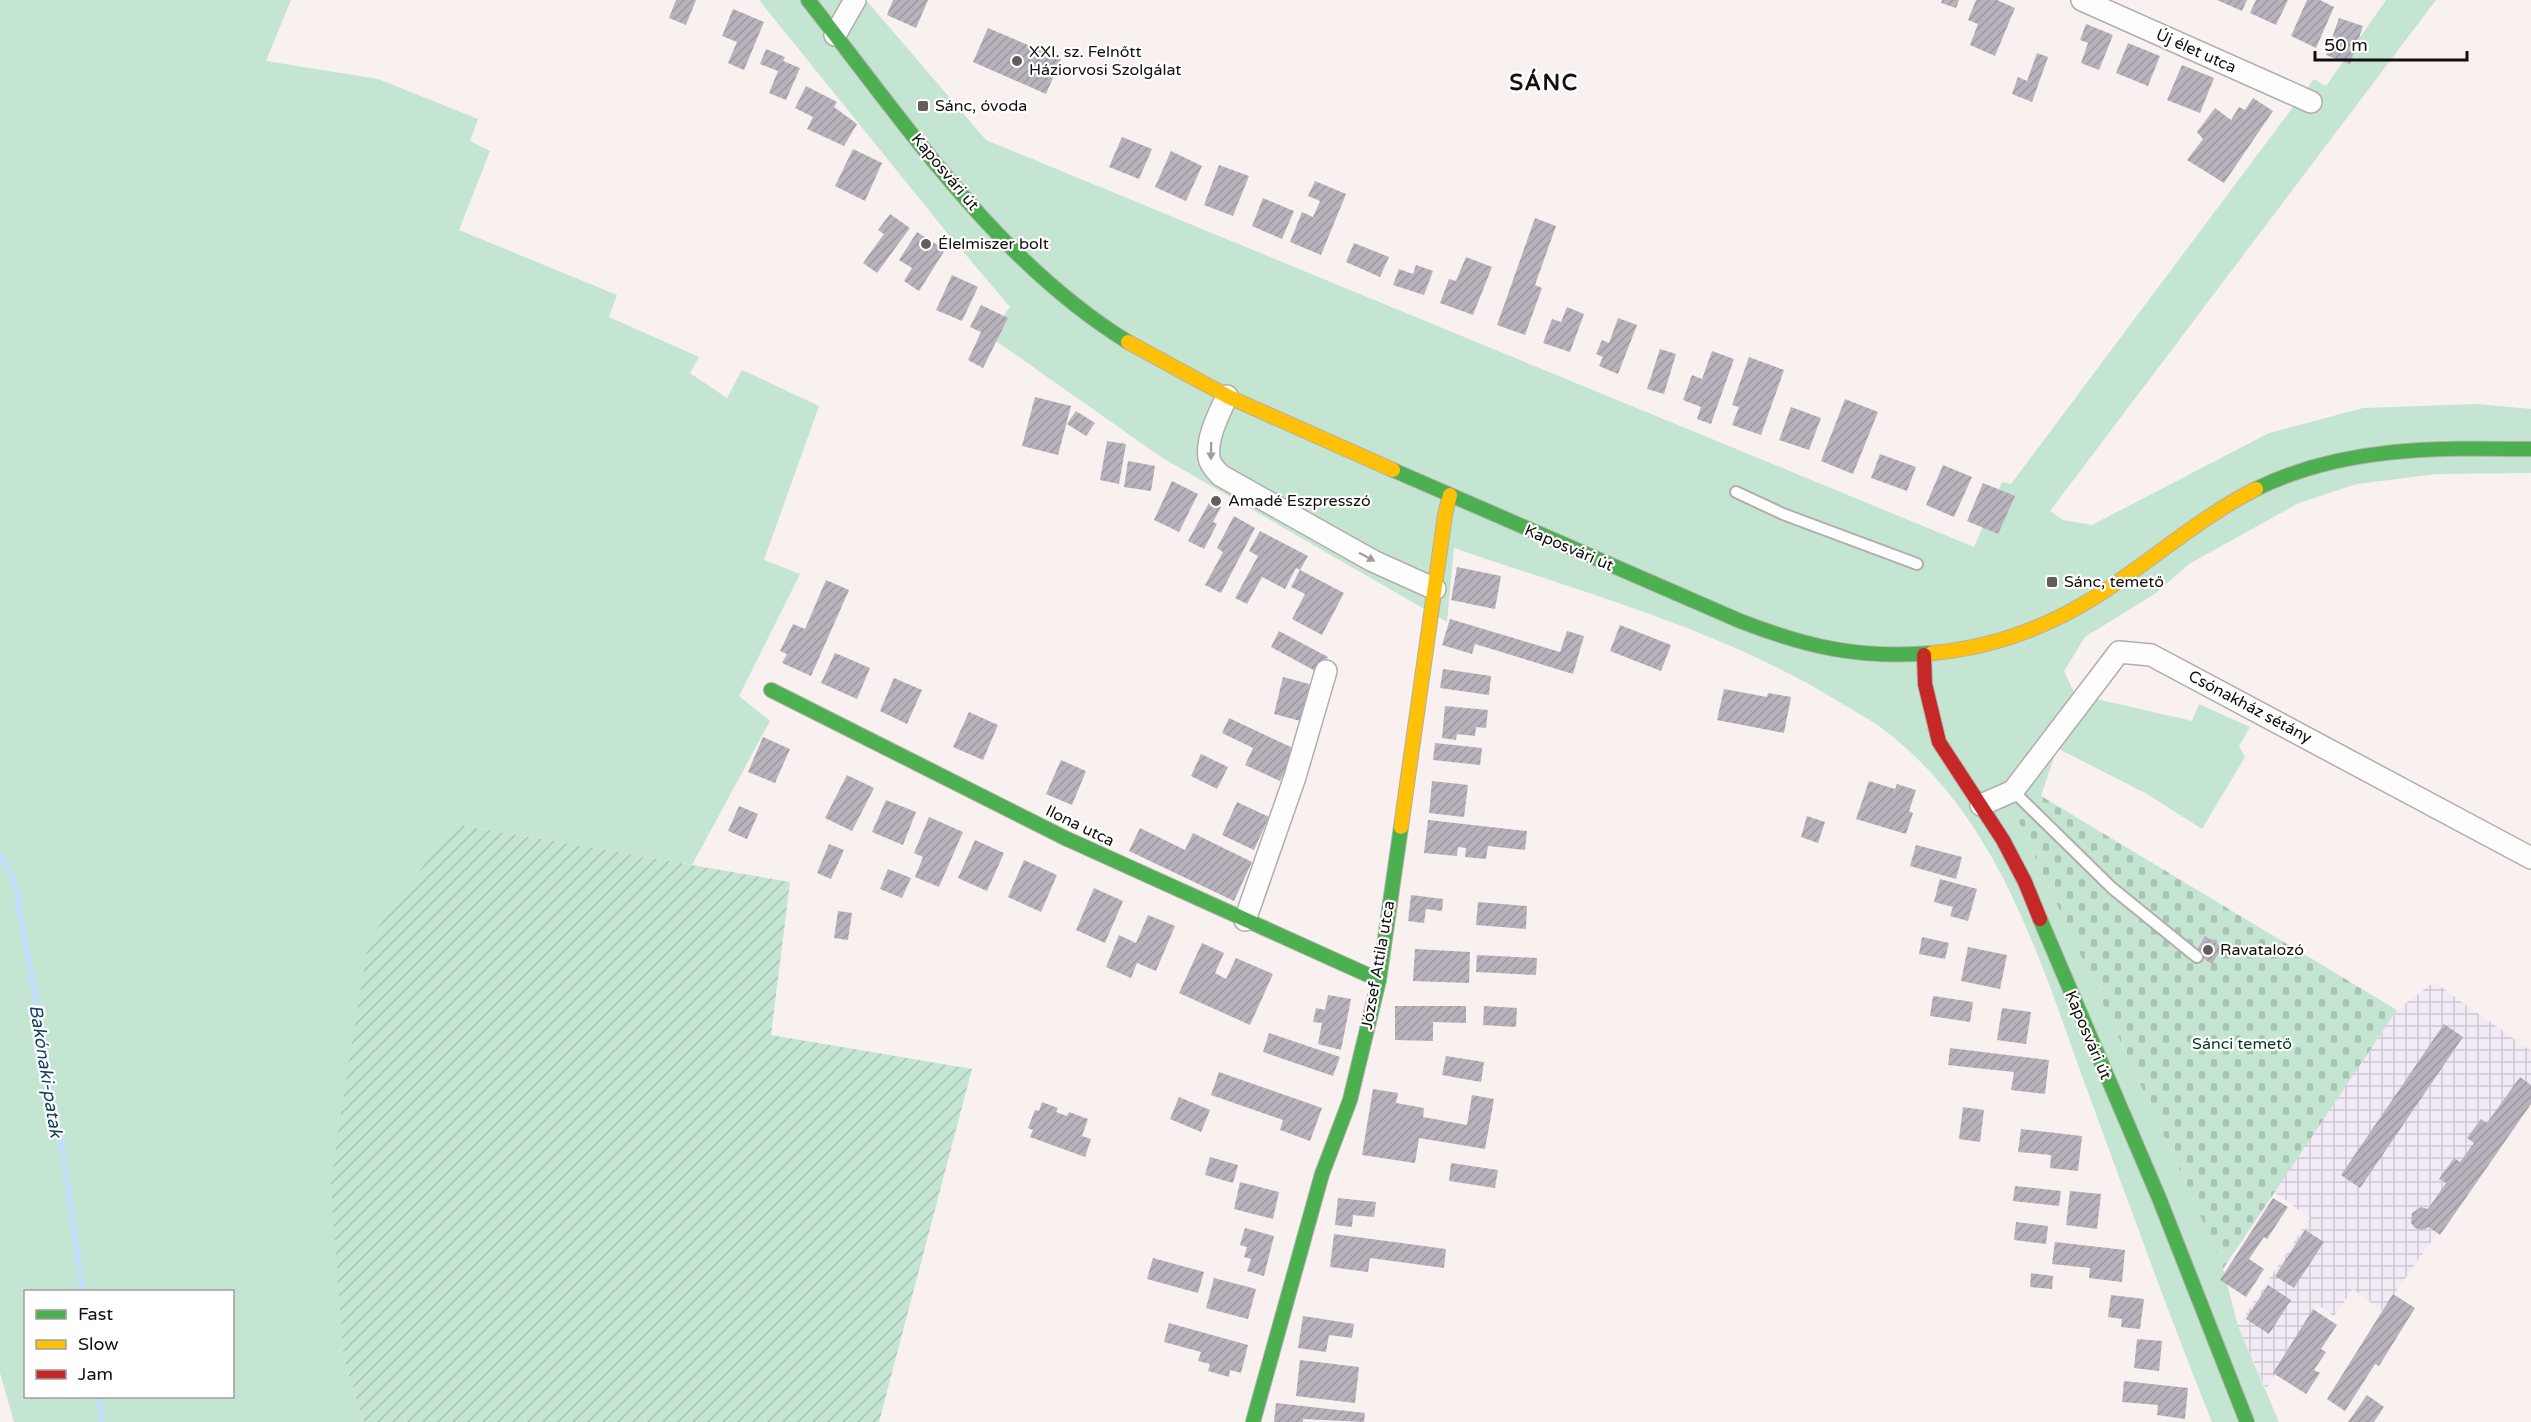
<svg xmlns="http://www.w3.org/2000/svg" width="2531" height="1422" font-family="'Varela Round',sans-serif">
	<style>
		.industrial { fill: url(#industrial-grid) }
		.green { fill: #c4e5d1; fill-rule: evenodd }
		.cemetery { fill: url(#cemetery-stones) }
		.garden { fill: url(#garden-furrows) }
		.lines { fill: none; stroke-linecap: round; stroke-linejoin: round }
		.stream { stroke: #c1dffa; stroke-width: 6 }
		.building { fill: url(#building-hatch) }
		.lane-casing { stroke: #b2adac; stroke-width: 14 }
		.street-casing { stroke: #b2adac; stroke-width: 24 }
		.fast-casing { stroke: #b2adac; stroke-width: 16 }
		.slow-casing { stroke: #b2adac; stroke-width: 16 }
		.jam-casing { stroke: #b2adac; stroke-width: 16 }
		.lane { stroke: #fefdfd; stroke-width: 10 }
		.street { stroke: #fefdfd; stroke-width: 21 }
		.fast { stroke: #4caf50; stroke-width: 14 }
		.slow { stroke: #ffc107; stroke-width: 14 }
		.jam { stroke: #c62828; stroke-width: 14 }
		.oneway { fill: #a09e9d }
		.poi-dot { fill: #625e5d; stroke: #fff; stroke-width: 2 }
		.labels { text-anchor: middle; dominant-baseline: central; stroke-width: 4.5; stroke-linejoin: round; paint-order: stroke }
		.street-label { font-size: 16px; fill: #120f0e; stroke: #fff }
		.poi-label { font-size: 16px; fill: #120f0e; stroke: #fff; text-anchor: start }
		.park-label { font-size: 16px; fill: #003c24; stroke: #fff }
		.water-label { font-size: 18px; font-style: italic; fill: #174262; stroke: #fff }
		.district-label { font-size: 22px; font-weight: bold; letter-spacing: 1.5px; fill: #120f0e; stroke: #fff }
	</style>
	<defs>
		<pattern id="industrial-grid" width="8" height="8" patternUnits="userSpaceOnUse" patternTransform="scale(1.5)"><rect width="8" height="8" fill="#f2eaf5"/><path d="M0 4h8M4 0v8" fill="none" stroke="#cec8d1"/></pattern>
		<pattern id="cemetery-stones" width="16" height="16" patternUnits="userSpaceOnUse" patternTransform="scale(1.5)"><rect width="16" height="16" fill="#c4e5d1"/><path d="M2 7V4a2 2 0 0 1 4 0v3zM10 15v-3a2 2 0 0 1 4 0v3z" fill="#a7c3b2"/></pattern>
		<pattern id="garden-furrows" width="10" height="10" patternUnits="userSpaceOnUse" patternTransform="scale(1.5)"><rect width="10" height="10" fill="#c4e5d1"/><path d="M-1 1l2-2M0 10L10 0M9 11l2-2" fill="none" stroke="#a7c3b2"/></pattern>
		<pattern id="building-hatch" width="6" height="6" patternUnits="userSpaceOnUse" patternTransform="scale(1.5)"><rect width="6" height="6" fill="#b8b2bc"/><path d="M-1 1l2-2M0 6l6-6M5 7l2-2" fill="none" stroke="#9d98a0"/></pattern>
	</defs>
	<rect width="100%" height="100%" fill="#f8f1f0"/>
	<polygon class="industrial" points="2434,982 2531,1051 2531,1101 2382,1311 2353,1289 2334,1316 2318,1305 2266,1389 2238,1326 2310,1218 2274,1192 2397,1010"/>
	<g class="green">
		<path d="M 0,0 L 291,0 L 266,61 L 378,79 L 478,119 L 470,141 L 490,151 L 459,230 L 617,295 L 609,317 L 699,357 L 690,373 L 727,398 L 742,370 L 819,406 L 764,560 L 800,574 L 739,696 L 770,721 L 692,865 L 454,824 L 344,1360 L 364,1422 L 14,1422 L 0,1373 ZM 26,1292 L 232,1292 L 232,1396 L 26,1396 Z"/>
		<path d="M 759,0 L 866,0 L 986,140 L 1974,547 L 2002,482 L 2011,484 L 2314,79 L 2326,86 L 2386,0 L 2436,0 L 2050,511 L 2063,520 L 2092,525 L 2269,433 L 2363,408 L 2478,404 L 2531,409 L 2531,473 L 2437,474 L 2357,484 L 2299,503 L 2189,564 L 2156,593 L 2085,637 L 2064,671 L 2075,694 L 2192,721 L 2199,704 L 2250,727 L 2239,746 L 2245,757 L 2202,829 L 2147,794 L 2057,748 L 2041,796 L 2018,820 L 2191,1194 L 2223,1269 L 2238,1326 L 2279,1422 L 2212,1422 C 2170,1318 2132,1212 2093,1106 C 2043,972 2004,821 1884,730 C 1870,719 1852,710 1836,700 C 1720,629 1583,593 1454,548 L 1447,622 L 1161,457 L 989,336 L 1010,307 L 948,234 Z"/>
	</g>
	<polygon class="cemetery" points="2041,796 2397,1010 2223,1269 2191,1194 2018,820"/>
	<polygon class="garden" points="454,824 790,882 771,1035 972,1069 879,1422 364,1422 344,1360 331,1184 348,1067 369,940"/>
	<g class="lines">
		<g class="stream">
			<polyline points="0,854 15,883 62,1148 83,1292"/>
			<polyline points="99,1396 102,1422"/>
		</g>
	</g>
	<g class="building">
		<polygon points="676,0 696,0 686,25 669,18"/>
		<polygon points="893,0 928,0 916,28 887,15"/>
		<polygon points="1942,0 1959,0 1956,8 1941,3"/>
		<polygon points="1976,0 1997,0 2015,8 1995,56 1970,45 1978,24 1968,20"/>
		<polygon points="2217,0 2247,0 2242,11"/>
		<polygon points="2256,0 2288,0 2276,25 2250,13"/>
		<polygon points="2307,0 2320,0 2334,7 2316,48 2291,36"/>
		<polygon points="733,9 764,22 744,70 728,63 737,42 722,36"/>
		<polygon points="2339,18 2363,26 2350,64 2326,55"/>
		<polygon points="2086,24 2113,35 2099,70 2081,63 2088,43 2080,40"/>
		<polygon points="988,28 1061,59 1046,94 973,62"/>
		<polygon points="2128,43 2160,56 2148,86 2116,73"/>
		<polygon points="766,49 785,57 783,61 800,68 786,100 769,93 778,71 760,64"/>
		<polygon points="2037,53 2048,57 2032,102 2012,94 2018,77 2027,81"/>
		<polygon points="2182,65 2214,78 2200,113 2167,100"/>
		<polygon points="806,86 837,102 834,107 857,124 844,146 807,129 813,117 795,108"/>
		<polygon points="2253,98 2273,111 2224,183 2187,160 2203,139 2197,132 2215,108 2231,120 2239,107 2245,110"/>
		<polygon points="1122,137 1152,149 1139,179 1109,167"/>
		<polygon points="853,149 882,163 865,201 835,186"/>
		<polygon points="1171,151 1202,166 1186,201 1155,187"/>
		<polygon points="1219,165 1249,176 1233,216 1204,205"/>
		<polygon points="1315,181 1346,194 1321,255 1290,242 1302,212 1313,217 1320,201 1308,196"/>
		<polygon points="1263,198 1294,211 1282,239 1252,226"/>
		<polygon points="890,214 910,228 877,273 863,263 884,234 878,230"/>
		<polygon points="1535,218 1556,226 1535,285 1542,288 1525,335 1497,325"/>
		<polygon points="917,232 945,250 919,291 904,281 912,268 899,260"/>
		<polygon points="1354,243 1389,257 1380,277 1346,262"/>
		<polygon points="1466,257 1492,267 1473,315 1440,303 1449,279 1456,281"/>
		<polygon points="1416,265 1433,271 1424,295 1393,285 1399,269 1413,274"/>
		<polygon points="952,275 978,287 962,321 936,310"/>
		<polygon points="981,305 1008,318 983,368 968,360 981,332 970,327"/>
		<polygon points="1567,307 1584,314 1570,352 1543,343 1552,319 1561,322"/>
		<polygon points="1618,318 1637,325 1618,374 1599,366 1603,357 1596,354 1602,340 1609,343"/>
		<polygon points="1660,349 1676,354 1664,394 1647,389"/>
		<polygon points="1712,351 1734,359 1711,424 1697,419 1701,407 1683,400 1692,375 1702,379"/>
		<polygon points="1749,357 1784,370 1761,435 1732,425 1739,407 1732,405"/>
		<polygon points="1035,397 1071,406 1058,455 1022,446"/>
		<polygon points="1845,399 1878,412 1853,474 1821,461"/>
		<polygon points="1791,407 1821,418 1809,450 1779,440"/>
		<polygon points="1076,411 1095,423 1086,436 1067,424"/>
		<polygon points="1107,441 1126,444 1119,484 1100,480"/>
		<polygon points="1880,454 1916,467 1907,491 1871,478"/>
		<polygon points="1128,461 1155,466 1151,491 1124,487"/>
		<polygon points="1943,465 1972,477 1954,517 1926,505"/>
		<polygon points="1172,481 1198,494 1179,532 1154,520"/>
		<polygon points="1983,483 2015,496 1998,534 1967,521"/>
		<polygon points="1210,501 1221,507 1213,522 1217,524 1204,549 1188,541"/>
		<polygon points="1234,516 1255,528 1221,593 1205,585 1223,552 1217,548"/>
		<polygon points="1260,531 1308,556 1300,570 1296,568 1285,589 1262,577 1247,604 1235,598 1258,556 1249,551"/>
		<polygon points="1457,567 1501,576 1495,609 1451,600"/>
		<polygon points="1300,570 1344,593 1322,635 1292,619 1305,594 1291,587"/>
		<polygon points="826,580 849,590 811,676 782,663 787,654 780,651 793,624 805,629"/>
		<polygon points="1450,619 1560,652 1567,631 1584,636 1573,674 1475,644 1472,654 1442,645"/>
		<polygon points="1620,625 1671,645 1661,671 1610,651"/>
		<polygon points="1279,631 1328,657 1319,673 1271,647"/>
		<polygon points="835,653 870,668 857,699 821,683"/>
		<polygon points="1443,669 1491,676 1489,695 1440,688"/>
		<polygon points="1283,677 1313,685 1304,722 1274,714"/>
		<polygon points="894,678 922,690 907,724 880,711"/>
		<polygon points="1724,689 1767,697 1768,693 1791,697 1784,733 1717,720"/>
		<polygon points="1445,706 1488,710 1486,728 1476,727 1475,736 1457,734 1456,740 1442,738"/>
		<polygon points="969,712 998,725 983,760 953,747"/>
		<polygon points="1229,718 1295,749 1280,781 1245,765 1253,748 1222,733"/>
		<polygon points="763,737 790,749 775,783 748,772"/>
		<polygon points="1435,743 1482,748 1480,765 1433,760"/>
		<polygon points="1201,754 1228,767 1217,789 1191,776"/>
		<polygon points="1061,760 1086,771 1072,805 1046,794"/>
		<polygon points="847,775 874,788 852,831 825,818"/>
		<polygon points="1432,781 1468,785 1464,817 1429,813"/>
		<polygon points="1869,781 1895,789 1897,784 1916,790 1909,811 1913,813 1906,834 1856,819"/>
		<polygon points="886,800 916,812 903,845 872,832"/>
		<polygon points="1237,802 1269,817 1254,850 1222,835"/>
		<polygon points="739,806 758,814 747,839 728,831"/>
		<polygon points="1807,816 1825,822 1818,843 1801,837"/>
		<polygon points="929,817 963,832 939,887 915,877 923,857 914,853"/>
		<polygon points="1428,820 1527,831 1525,850 1488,846 1486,859 1465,857 1466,848 1458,847 1457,856 1424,853"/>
		<polygon points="1140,828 1185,850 1193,833 1252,862 1234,901 1129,851"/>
		<polygon points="975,840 1004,853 987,891 958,878"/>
		<polygon points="829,844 844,850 831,879 817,873"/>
		<polygon points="1916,845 1962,857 1956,879 1910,866"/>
		<polygon points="1024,860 1057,875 1041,912 1008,897"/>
		<polygon points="888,869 911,878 902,898 880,889"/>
		<polygon points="1940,879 1977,889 1968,921 1950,916 1953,907 1934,902"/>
		<polygon points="1094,888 1123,901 1105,943 1076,930"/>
		<polygon points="1411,895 1443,899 1442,911 1426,909 1424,923 1408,921"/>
		<polygon points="1478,902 1527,906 1526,929 1476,925"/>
		<polygon points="838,911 852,913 848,940 834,938"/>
		<polygon points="1148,915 1175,926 1156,971 1137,963 1131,978 1106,967 1119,935 1136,943"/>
		<polygon points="2205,936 2222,947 2212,964 2195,953"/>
		<polygon points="1922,937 1949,943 1945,959 1919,954"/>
		<polygon points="1202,943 1224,953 1215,973 1226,979 1236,958 1273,974 1250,1025 1179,993"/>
		<polygon points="1968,947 2007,955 2000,989 1961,981"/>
		<polygon points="1415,949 1470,952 1469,983 1413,981"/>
		<polygon points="1477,955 1537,958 1536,975 1476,972"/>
		<polygon points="1328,995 1351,999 1341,1050 1318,1044 1322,1023 1313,1022 1316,1008 1325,1010"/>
		<polygon points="1933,996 1973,1002 1970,1022 1930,1016"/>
		<polygon points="1395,1006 1466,1006 1466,1023 1433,1022 1433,1041 1395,1040"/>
		<polygon points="1484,1006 1517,1008 1516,1027 1483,1025"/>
		<polygon points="2002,1008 2031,1012 2026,1044 1997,1040"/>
		<polygon points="2444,1024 2463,1037 2360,1188 2341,1175"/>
		<polygon points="1269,1033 1340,1057 1333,1076 1263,1052"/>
		<polygon points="1950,1048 2049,1060 2045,1094 2011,1090 2014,1072 1948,1065"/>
		<polygon points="1446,1056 1484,1062 1481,1082 1442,1075"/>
		<polygon points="1219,1072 1322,1108 1310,1141 1280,1130 1283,1120 1211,1095"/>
		<polygon points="2520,1077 2531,1085 2531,1104 2440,1235 2429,1227 2422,1230 2415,1228 2411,1223 2412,1213 2421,1207 2428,1209 2446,1183 2439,1179 2454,1158 2460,1162 2474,1143 2467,1138 2481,1119 2487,1123"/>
		<polygon points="1373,1089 1398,1093 1396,1103 1424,1108 1423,1117 1467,1125 1472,1095 1494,1099 1485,1149 1419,1138 1415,1163 1362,1155"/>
		<polygon points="1179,1097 1210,1110 1201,1132 1170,1119"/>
		<polygon points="1042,1102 1058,1108 1056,1112 1067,1116 1069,1112 1088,1119 1082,1136 1091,1139 1085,1157 1030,1137 1033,1130 1028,1128 1035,1110 1039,1111"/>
		<polygon points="1963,1107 1984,1110 1980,1142 1959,1139"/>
		<polygon points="2021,1129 2082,1136 2078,1171 2050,1168 2051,1155 2018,1152"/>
		<polygon points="1210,1157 1238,1165 1233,1183 1205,1175"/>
		<polygon points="1451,1163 1498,1170 1495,1188 1449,1181"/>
		<polygon points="1240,1182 1279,1192 1273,1219 1234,1209"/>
		<polygon points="2015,1186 2061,1191 2059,1206 2013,1201"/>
		<polygon points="2070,1191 2101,1194 2097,1229 2066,1225"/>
		<polygon points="1338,1198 1376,1202 1374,1217 1353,1215 1352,1227 1335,1225"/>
		<polygon points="2273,1198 2288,1207 2267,1239 2264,1237 2249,1259 2264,1269 2246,1297 2220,1280"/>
		<polygon points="2016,1222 2048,1226 2046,1244 2014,1240"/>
		<polygon points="1245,1228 1274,1236 1264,1276 1247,1271 1251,1259 1244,1257 1247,1247 1240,1245"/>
		<polygon points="2305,1230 2324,1242 2294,1288 2275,1276"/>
		<polygon points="1334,1234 1446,1249 1444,1268 1370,1258 1368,1272 1330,1267"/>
		<polygon points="2055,1242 2125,1250 2122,1282 2089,1278 2090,1268 2052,1264"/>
		<polygon points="1153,1258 1204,1272 1198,1293 1147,1279"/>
		<polygon points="2031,1273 2053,1276 2052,1289 2030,1287"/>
		<polygon points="1214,1278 1256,1289 1248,1319 1206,1308"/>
		<polygon points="2268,1285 2291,1300 2269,1334 2246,1319"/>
		<polygon points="2393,1294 2415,1308 2379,1366 2375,1364 2345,1411 2327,1399"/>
		<polygon points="2111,1295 2144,1299 2140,1329 2121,1327 2122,1319 2108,1317"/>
		<polygon points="2313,1309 2337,1325 2321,1349 2326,1352 2314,1370 2320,1373 2306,1394 2273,1373"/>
		<polygon points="1303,1316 1354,1324 1352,1338 1329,1335 1326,1352 1298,1348"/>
		<polygon points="1169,1323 1248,1345 1241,1373 1230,1370 1229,1377 1208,1371 1210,1364 1198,1361 1201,1352 1164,1342"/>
		<polygon points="2137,1339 2162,1341 2159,1371 2134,1368"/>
		<polygon points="1300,1360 1359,1367 1355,1403 1296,1396"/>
		<polygon points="2124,1381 2188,1388 2185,1419 2157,1415 2158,1405 2122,1402"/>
		<polygon points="2367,1395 2384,1407 2374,1422 2348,1422"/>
		<polygon points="1276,1403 1365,1413 1364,1422 1303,1419 1303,1422 1274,1422"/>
	</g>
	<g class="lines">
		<g class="lane-casing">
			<g id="lane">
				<polyline points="1736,492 1783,514 1917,564"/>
				<polyline points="2013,791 2112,888 2197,957"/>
			</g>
		</g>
		<g class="street-casing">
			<g id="street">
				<polyline points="2082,0 2311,102"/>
				<polyline points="835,35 855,0"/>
				<path d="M 1227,396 C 1219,414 1206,438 1209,458 C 1210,465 1216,470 1220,475 L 1373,561 L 1435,589"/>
				<polyline points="1981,805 2013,791 2119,652 2151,655 2531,858"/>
				<polyline points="1245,920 1295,777 1326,671"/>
			</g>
		</g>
		<g class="fast-casing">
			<g id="fast">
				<path d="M 808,0 C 903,120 995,260 1128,342"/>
				<path d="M 1393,470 L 1740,621 C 1807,647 1859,659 1932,653"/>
				<path d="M 2256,489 C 2343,446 2437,448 2531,449"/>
				<polyline points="771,690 1065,838 1379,980"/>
				<polyline points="2040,919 2159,1198 2247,1422"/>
				<polyline points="1253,1422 1322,1174 1350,1100 1379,980 1401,827"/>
			</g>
		</g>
		<g class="slow-casing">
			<g id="slow">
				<polyline points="1128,342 1229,397 1393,470"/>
				<path d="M 1932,653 C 1989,648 2043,629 2092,599 C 2148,564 2197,519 2256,489"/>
				<polyline points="1401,827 1445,515 1450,495"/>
			</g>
		</g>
		<g class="jam-casing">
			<polyline id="jam" points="1924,655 1925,684 1939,742 2003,840 2025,882 2040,919"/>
		</g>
		<use href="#lane" class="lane"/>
		<use href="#street" class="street"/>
		<use href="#fast" class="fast"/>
		<use href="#slow" class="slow"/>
		<use href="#jam" class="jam"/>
	</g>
	<defs><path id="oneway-solid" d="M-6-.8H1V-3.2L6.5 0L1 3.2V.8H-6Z" transform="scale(1.5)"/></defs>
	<g class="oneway">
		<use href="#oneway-solid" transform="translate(1211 451) rotate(91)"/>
		<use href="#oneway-solid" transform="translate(1367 557) rotate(28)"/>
	</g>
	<g class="poi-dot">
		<circle cx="1017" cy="61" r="6"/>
		<rect x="917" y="100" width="12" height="12" rx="3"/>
		<circle cx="926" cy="244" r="6"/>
		<circle cx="1216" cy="501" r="6"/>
		<rect x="2046" y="576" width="12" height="12" rx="3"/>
		<circle cx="2208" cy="950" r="6"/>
	</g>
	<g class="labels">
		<g class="street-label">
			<text transform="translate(2196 51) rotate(24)">Új élet utca</text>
			<text transform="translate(945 172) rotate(50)">Kaposvári út</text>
			<text transform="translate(1569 548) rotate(23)">Kaposvári út</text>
			<text transform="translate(2250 707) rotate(28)">Csónakház sétány</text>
			<text transform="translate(1080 826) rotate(26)">Ilona utca</text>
			<text transform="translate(1378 965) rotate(-80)">József Attila utca</text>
			<text transform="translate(2088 1035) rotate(67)">Kaposvári út</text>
		</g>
		<g class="poi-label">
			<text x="1029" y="52">XXI. sz. Felnőtt<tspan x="1029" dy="18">Háziorvosi Szolgálat</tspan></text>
			<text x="935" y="106">Sánc, óvoda</text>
			<text x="938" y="244">Élelmiszer bolt</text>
			<text x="1228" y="501">Amadé Eszpresszó</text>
			<text x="2064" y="582">Sánc, temető</text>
			<text x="2220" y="950">Ravatalozó</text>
		</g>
		<g class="park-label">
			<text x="2242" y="1044">Sánci temető</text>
		</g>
		<g class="water-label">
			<text transform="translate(46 1071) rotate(81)">Bakónaki-patak</text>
		</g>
		<g class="district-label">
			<text x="1544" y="83">SÁNC</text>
		</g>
	</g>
	<rect x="24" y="1290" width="210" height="108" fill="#ffffff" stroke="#a09f9f" stroke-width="1.5"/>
	<rect x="36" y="1310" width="30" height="9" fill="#4caf50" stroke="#a09f9f" stroke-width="1.5"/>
	<text x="78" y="1320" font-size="18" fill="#120f0e">Fast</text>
	<rect x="36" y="1340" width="30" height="9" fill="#ffc107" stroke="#a09f9f" stroke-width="1.5"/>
	<text x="78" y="1350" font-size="18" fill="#120f0e">Slow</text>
	<rect x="36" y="1370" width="30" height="9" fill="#c62828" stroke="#a09f9f" stroke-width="1.5"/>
	<text x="78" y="1380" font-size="18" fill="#120f0e">Jam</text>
	<path d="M2315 51v9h152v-9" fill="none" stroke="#120f0e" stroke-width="3"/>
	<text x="2324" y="51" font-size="18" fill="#120f0e" stroke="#ffffff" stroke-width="4.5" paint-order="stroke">50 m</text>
</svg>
